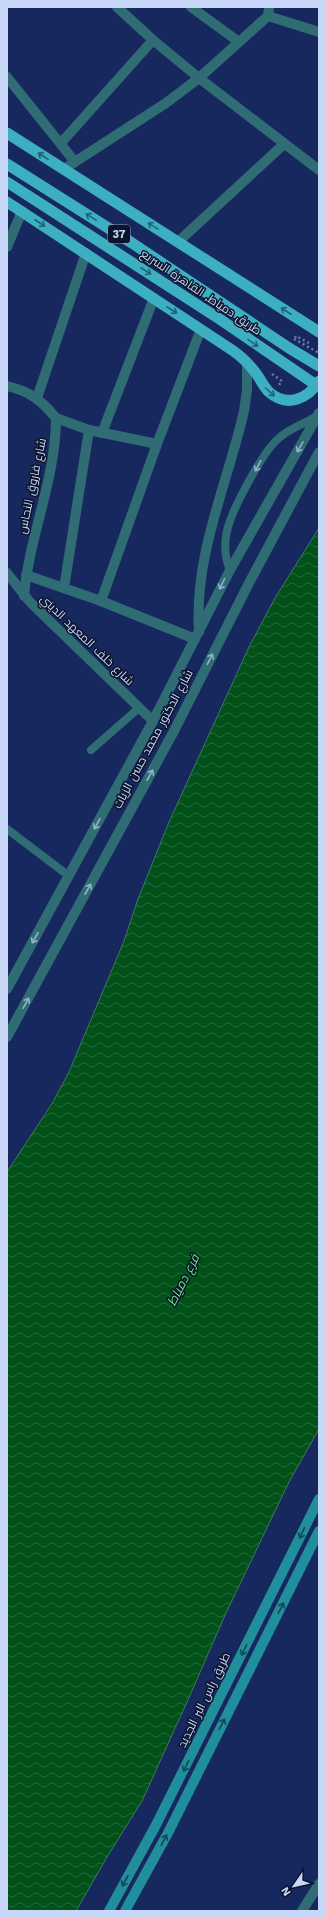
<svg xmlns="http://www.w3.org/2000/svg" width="326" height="1918" font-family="'Work Sans',Cairo,sans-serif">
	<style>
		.water { fill: url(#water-waves); stroke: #3d795c }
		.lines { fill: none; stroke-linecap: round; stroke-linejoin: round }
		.path { stroke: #6b7ba8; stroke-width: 2.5; stroke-dasharray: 2 3; stroke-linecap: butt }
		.service { stroke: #306c74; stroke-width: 8 }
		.minor { stroke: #306c74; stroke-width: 10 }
		.tertiary { stroke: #306c74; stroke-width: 10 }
		.secondary { stroke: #208e9b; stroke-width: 10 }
		.trunk { stroke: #3cb0c0; stroke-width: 11 }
		.path-bridge { stroke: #6b7ba8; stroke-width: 2.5; stroke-dasharray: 2 3; stroke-linecap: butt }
		.trunk-bridge { stroke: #3cb0c0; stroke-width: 11 }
		.oneway { stroke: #246276 }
		.oneway2 { stroke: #93b1ca }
		.oneway3 { stroke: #144558 }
		.labels { text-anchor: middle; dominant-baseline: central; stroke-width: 3; stroke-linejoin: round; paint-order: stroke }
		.shield { fill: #0c142c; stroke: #909cbb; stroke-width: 1 }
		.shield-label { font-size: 11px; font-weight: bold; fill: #c8d6f8 }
		.street-label { font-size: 12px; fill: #c8d6f8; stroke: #0c142c }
		.water-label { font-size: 13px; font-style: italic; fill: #70e282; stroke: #0c142c }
	</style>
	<defs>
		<pattern id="water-waves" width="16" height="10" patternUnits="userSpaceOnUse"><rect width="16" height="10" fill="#015119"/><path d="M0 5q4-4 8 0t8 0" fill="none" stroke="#25693b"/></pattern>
	</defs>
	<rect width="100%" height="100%" fill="#17285f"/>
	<polygon class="water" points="319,528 319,1429 290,1480 226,1613 187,1702 142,1801 107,1857 76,1911 7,1911 7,1172 53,1102 69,1072 124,941 138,899 169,822 249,647 275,598"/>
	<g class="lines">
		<g class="path">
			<polyline points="295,338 296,336 309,343 308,345"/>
			<polyline points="272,374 282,381 279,385"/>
		</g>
		<g class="service">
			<path d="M 230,570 C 225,558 224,544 227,531 C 231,511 263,451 279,438 C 290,428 305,424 318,415"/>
			<polyline points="91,750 139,708"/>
			<polyline points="7,829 69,876"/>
		</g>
		<g class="minor">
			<polyline points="117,7 153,40 199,78 268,16 269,7"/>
			<polyline points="191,7 239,42"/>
			<polyline points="268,16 319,32"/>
			<polyline points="7,77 75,162"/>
			<polyline points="61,143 153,40"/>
			<polyline points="64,169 166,103 199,78 319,170"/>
			<polyline points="178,242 284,144"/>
			<polyline points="7,247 22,211"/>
			<path d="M 7,386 C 31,392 41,400 56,418 C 56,479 29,536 24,596"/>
			<polyline points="37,398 86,253"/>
			<polyline points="56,418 89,430 157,444"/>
			<polyline points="102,433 154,298"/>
			<polyline points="7,573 30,602 153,721"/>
			<polyline points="26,575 101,601 195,639"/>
			<polyline points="64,588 89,430"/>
			<polyline points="101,601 157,444 201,329"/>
			<path d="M 199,632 C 194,554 227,486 244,411 L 247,390 L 247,362"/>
			<polyline points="302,1911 319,1884"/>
		</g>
		<g class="tertiary">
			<polyline points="7,989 153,721 230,570 319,413"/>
			<polyline points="7,1037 174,731 249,583 319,452"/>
		</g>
		<g class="secondary">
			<polyline points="109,1911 156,1825 319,1499"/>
			<polyline points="125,1911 169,1831 319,1531"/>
		</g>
		<g class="trunk">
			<polyline points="7,133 319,332"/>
			<polyline points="7,164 132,243 289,348 319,366"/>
			<polyline points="7,182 221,320"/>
			<path d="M 7,202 L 232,350 C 241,356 248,363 255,372 C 260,378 263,386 269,392 C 287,408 308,399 319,381"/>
		</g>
		<polyline class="path-bridge" points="294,339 319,353"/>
		<polyline class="trunk-bridge" points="221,320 319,387"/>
	</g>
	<defs><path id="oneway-shaft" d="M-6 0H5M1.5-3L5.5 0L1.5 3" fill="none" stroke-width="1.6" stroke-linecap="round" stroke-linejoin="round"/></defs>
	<g class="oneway">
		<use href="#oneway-shaft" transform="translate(43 156) rotate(-147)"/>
		<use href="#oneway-shaft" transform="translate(91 217) rotate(-148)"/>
		<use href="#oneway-shaft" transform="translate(40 223) rotate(33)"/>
		<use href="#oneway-shaft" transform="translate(153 226) rotate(-148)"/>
		<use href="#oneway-shaft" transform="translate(146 271) rotate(33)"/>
		<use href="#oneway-shaft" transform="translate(172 310) rotate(33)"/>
		<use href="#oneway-shaft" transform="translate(286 311) rotate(-147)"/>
		<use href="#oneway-shaft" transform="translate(253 343) rotate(35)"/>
		<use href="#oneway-shaft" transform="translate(270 392) rotate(42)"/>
	</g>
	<g class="oneway2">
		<use href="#oneway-shaft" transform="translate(300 447) rotate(120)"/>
		<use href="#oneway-shaft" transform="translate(258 466) rotate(118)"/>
		<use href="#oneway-shaft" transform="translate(222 584) rotate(116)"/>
		<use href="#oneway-shaft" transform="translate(210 659) rotate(-63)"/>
		<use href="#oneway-shaft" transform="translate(150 775) rotate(-61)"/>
		<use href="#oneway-shaft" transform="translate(97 824) rotate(119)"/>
		<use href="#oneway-shaft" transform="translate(88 889) rotate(-61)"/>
		<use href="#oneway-shaft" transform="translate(35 938) rotate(119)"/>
		<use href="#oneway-shaft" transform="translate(26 1003) rotate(-61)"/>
	</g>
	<g class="oneway3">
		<use href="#oneway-shaft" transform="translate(302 1533) rotate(116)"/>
		<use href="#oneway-shaft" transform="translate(281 1608) rotate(-63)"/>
		<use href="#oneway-shaft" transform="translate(244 1650) rotate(116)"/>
		<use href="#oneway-shaft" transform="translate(222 1724) rotate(-63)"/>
		<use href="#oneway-shaft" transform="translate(186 1766) rotate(116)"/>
		<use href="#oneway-shaft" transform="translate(164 1840) rotate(-62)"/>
		<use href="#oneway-shaft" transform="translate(125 1881) rotate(119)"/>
	</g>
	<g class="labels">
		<rect class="shield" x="108" y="225" width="22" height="18" rx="3"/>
		<g class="shield-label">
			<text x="119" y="234">37</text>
		</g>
		<g class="street-label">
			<text transform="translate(201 292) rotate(34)">طريق دمياط, القاهرة السريع</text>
			<text transform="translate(32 486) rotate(-78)">شارع فاروق النحاس</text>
			<text transform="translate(87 640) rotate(44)">شارع خلف المعهد الديني</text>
			<text transform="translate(153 739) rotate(-62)">شارع الدكتور محمد حسن الزيات</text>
			<text transform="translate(204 1700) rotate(-64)">طريق راس البر الجديد</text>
		</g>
		<g class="water-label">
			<text transform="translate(183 1280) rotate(-63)">فرع دمياط</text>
		</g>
	</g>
	<rect width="326" height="1918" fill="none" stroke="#c8d6f8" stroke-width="16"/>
	<g transform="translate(294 1886) rotate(236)" stroke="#0c142c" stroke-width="3" paint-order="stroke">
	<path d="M0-3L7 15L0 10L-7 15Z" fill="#c8d6f8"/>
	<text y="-6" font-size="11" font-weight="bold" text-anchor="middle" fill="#c8d6f8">N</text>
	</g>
</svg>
